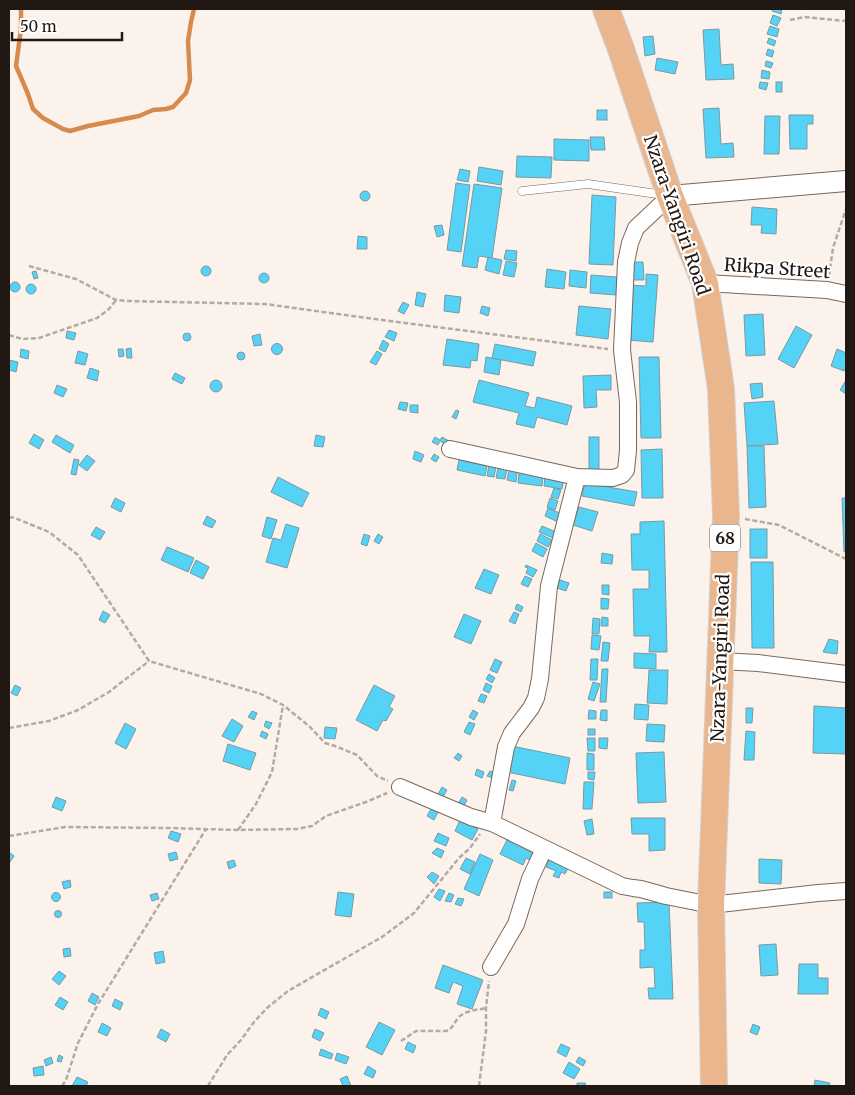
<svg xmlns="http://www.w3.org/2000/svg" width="855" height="1095" font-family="Merriweather,serif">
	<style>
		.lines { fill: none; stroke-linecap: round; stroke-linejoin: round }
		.stream { stroke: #d78a4e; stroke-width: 4.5 }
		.building { fill: #54d3f7; stroke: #7c98a1 }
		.service-casing { stroke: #7b6759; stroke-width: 9 }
		.minor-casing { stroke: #7b6759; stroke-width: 18 }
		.tertiary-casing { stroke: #7b6759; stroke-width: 22 }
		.primary-casing { stroke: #d3d1d0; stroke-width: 28 }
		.path { stroke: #b4aaa5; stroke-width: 2.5; stroke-dasharray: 5 2.5; stroke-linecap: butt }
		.service { stroke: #fff; stroke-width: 8 }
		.minor { stroke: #fff; stroke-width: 16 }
		.tertiary { stroke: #fff; stroke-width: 20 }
		.primary { stroke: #eab68e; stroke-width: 26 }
		.labels { text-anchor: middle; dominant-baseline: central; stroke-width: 4.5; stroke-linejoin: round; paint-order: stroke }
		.shield { fill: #fff; stroke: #645d5a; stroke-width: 1 }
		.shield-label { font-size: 16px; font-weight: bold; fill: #211813 }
		.street-label { font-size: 18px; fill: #211813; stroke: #fff }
	</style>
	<rect width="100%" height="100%" fill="#fcf2ec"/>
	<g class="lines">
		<polyline class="stream" points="21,9 21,29 16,66 28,94 33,109 43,118 63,129 70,131 88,126 139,116 153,110 166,109 173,107 186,93 190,80 188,41 191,22 194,9"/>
	</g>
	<g class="building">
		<polygon points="773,9 782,9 781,14 772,11"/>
		<polygon points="773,15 781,18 777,26 770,23"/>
		<polygon points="770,26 779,29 777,37 767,34"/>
		<polygon points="719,29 721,65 733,64 734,79 706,80 703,30"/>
		<polygon points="653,36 655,54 645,56 643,37"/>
		<polygon points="769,38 776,41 774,46 767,43"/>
		<polygon points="768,49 774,51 772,57 766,55"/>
		<polygon points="657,58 678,62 675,74 655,70"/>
		<polygon points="766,61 773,63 771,68 765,66"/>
		<polygon points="762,70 770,72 769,79 761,78"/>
		<polygon points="760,82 768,83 766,90 759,88"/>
		<rect x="776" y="82" width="6" height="10"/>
		<polygon points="719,108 721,144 733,143 734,157 706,158 703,109"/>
		<rect x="597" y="110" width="10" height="10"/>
		<polygon points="789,115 813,115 813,124 807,124 807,149 790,149"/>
		<polygon points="765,116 780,116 779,154 764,154"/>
		<polygon points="590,137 604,137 605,150 591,150"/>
		<polygon points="554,139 589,140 589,161 554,160"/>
		<polygon points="517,156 552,157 551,178 516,177"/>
		<polygon points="479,167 503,171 501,185 477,181"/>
		<polygon points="460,169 470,171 468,182 457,180"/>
		<polygon points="456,183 470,185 461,252 447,250"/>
		<polygon points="474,184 502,188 492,258 479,256 477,268 462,266"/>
		<circle cx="365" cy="196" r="5"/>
		<polygon points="592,195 616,197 613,265 589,264"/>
		<polygon points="752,207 777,209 776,234 761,233 762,225 751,225"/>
		<polygon points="442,225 444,235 437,237 434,226"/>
		<polygon points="358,236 367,237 367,249 357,249"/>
		<polygon points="506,250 517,251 516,261 504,259"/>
		<polygon points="488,257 502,260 499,274 485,270"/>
		<polygon points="506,261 517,263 514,277 503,275"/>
		<polygon points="631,262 643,262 644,280 632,280"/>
		<circle cx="206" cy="271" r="5"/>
		<polygon points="547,269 566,272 564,289 545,287"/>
		<polygon points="570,270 587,272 586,288 569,286"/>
		<polygon points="36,271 38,278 34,279 32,272"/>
		<circle cx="264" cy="278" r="5"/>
		<polygon points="646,274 658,275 653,342 626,340 629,285 646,286"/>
		<polygon points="591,275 617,277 616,295 590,293"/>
		<circle cx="15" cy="287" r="5"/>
		<circle cx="31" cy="289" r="5"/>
		<polygon points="417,292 426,294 423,307 415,305"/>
		<polygon points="445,295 461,297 459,313 444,311"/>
		<polygon points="403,302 409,305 404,314 398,311"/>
		<polygon points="482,306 490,308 488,316 480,313"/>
		<polygon points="579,306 611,309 608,339 576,335"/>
		<polygon points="763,314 765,355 746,356 744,315"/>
		<polygon points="796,326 812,335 794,368 778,359"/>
		<polygon points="389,330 397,333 394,341 385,337"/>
		<polygon points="67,331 76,333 74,340 66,338"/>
		<circle cx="187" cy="337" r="4"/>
		<polygon points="260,334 262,345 254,346 252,336"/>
		<polygon points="447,339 479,344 477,361 471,360 470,368 443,365"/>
		<polygon points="383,340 389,344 385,352 379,349"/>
		<circle cx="277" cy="349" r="5.5"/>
		<polygon points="495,344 536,352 533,366 492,358"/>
		<polygon points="131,348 132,358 127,358 126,349"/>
		<polygon points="21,349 29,351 28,359 20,357"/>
		<polygon points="118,349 123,349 124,356 119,357"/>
		<polygon points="837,349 846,353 846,366 844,371 831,366"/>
		<polygon points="78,351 88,354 85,365 75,363"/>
		<polygon points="377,351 382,354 376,365 370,362"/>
		<circle cx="241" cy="356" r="4"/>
		<polygon points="486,357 501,360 499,375 484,372"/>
		<polygon points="639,357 659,357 661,438 641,438"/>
		<polygon points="9,360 18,362 16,372 9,370"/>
		<polygon points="90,368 99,371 97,381 87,378"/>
		<polygon points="175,373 185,378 182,384 172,379"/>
		<polygon points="611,375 611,390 596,390 597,407 584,408 583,376"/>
		<circle cx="216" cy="386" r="6"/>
		<polygon points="479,380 529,393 525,406 535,408 537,397 572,406 567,425 537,417 534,428 516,424 519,413 473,402"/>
		<polygon points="846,380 846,394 840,390"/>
		<polygon points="762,383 763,397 752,399 750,384"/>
		<polygon points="57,385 67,389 63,397 54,393"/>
		<polygon points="774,401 778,444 747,446 744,403"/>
		<polygon points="400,402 408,403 406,411 398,409"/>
		<polygon points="410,405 418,405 418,413 410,412"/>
		<polygon points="456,410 459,411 456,419 452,417"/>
		<polygon points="34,434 44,440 39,449 29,443"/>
		<polygon points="56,435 74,445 70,453 52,442"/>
		<polygon points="316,435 325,437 323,447 314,446"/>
		<polygon points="435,437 440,440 442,437 449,441 447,445 440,441 438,445 432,442"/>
		<rect x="589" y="437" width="10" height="33"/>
		<polygon points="747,446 764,446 766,507 749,508"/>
		<polygon points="662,449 663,498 642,498 641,450"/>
		<polygon points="415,451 424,455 421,462 413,459"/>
		<polygon points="434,454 439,457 436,462 431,459"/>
		<polygon points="87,455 95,461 87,471 79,465"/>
		<polygon points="74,459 79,460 76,475 71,474"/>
		<polygon points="459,460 487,466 485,476 457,470"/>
		<polygon points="489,465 496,466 494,477 487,476"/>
		<polygon points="498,467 507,468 505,479 496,478"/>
		<polygon points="509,470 517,472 516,482 507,480"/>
		<polygon points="519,473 543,475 542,486 518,483"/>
		<polygon points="545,476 564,478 562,489 544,486"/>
		<polygon points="278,477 309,493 302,507 271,492"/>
		<polygon points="585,483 637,492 634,506 582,496"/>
		<polygon points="554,488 561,490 558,499 551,497"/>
		<polygon points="115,498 125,503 121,512 111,507"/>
		<polygon points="550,498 558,501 555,510 547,507"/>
		<polygon points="842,498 846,498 846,552 844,552"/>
		<polygon points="579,507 598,512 592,531 573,525"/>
		<polygon points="548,508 562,514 558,522 545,516"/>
		<polygon points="207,516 216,521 212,528 203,524"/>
		<polygon points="267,517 277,520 271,539 262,536"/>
		<polygon points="664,521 667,652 649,652 650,636 634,636 633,589 649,589 649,570 632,570 631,534 640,534 640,522"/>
		<polygon points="286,524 299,528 287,568 266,562 273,538 281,540"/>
		<polygon points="542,526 556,532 553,538 539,532"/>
		<polygon points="96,527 105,532 100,540 91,535"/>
		<rect x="750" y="529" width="17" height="29"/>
		<polygon points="364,534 370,536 367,546 361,544"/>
		<polygon points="378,534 383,537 379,544 374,541"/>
		<polygon points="540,534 552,540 548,547 537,541"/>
		<polygon points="536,543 547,549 543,557 532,551"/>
		<polygon points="167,547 194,558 188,572 161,560"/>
		<polygon points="602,553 613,555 612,564 601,563"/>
		<polygon points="196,560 209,567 203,579 190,573"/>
		<polygon points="751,562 773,562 774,648 752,648"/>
		<polygon points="526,565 537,570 533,577 526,573 528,568 525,567"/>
		<polygon points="484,569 499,575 491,594 475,588"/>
		<polygon points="525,576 532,579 528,587 521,584"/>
		<polygon points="560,580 569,583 566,591 557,588"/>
		<polygon points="602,585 609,585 609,595 602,594"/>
		<polygon points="601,598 609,599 608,609 601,609"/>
		<polygon points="517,604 523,607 521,612 515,609"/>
		<polygon points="103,611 110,615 105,623 99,620"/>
		<polygon points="514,612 519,614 515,624 509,621"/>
		<polygon points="464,614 481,621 471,644 454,637"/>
		<polygon points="602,617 608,618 608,626 601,626"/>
		<polygon points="593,618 600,619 599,634 592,634"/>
		<polygon points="592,635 601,636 599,650 591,649"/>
		<polygon points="829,639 838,641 837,654 823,652"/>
		<polygon points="603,642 610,643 608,661 601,661"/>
		<polygon points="634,653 656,654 656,669 634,668"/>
		<polygon points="495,659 502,662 497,673 490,670"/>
		<polygon points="591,659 598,659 597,680 590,680"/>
		<polygon points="602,669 608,669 606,702 600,702"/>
		<polygon points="649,670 668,670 667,704 647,703"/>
		<polygon points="489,674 495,678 492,683 486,679"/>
		<polygon points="593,682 600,684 594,701 588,699"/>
		<polygon points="486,683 492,686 489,693 483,690"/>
		<polygon points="15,685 21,688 17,696 11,693"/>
		<polygon points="374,685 395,696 389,707 393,709 386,721 383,720 377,731 356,720"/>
		<polygon points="481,694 487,696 484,703 478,701"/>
		<polygon points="635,704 649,705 648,720 634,719"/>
		<polygon points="814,706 846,708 846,754 813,753"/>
		<polygon points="746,708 753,708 752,723 746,723"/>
		<polygon points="473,710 478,713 474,720 469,717"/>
		<polygon points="589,710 596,711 596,719 588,719"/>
		<polygon points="601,710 607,710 607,721 600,720"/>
		<polygon points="252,711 257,713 254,720 248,717"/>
		<polygon points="232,719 243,726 234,742 222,736"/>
		<polygon points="266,721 272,723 269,729 264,726"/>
		<polygon points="469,722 475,724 470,735 464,732"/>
		<polygon points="125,723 136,729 126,749 115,743"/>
		<polygon points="647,724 665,725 664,742 646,741"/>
		<polygon points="325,727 337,728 335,739 324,738"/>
		<rect x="588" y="729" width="7" height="6"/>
		<polygon points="262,731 268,734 266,739 260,736"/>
		<polygon points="746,731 755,732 754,760 744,760"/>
		<polygon points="587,738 595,738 595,751 588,751"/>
		<polygon points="599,738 608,738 607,749 599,748"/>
		<polygon points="228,744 256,753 250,770 223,761"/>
		<polygon points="512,746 570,758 565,784 507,772"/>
		<polygon points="664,752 666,802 638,803 636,753"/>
		<polygon points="458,753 462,756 459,761 454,758"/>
		<polygon points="587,753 594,754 594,770 587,770"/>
		<polygon points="477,769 484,772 482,778 475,775"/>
		<polygon points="490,771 495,773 493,778 487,776"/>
		<polygon points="588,772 595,772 594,780 588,779"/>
		<polygon points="512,780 516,781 513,791 509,790"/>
		<polygon points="584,782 594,782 592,809 583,809"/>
		<polygon points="442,787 447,790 443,797 438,794"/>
		<polygon points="56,797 66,801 62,811 52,807"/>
		<polygon points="462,797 467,800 464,806 459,802"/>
		<polygon points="431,809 438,812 434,820 427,816"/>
		<polygon points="631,818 665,818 665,850 649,851 649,834 632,834"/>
		<polygon points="592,819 594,834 587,835 584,821"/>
		<polygon points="460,820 478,829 472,840 455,831"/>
		<polygon points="171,831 181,834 178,842 168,838"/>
		<polygon points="438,833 449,838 446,846 434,841"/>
		<polygon points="507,840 533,853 530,860 526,858 523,865 500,854"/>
		<polygon points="437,848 444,851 441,858 432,853"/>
		<polygon points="9,852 14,856 10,862 9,861"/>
		<polygon points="176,852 178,859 170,861 168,854"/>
		<polygon points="480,854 493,860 479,896 464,889"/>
		<polygon points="466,858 475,862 470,874 460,869"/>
		<polygon points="549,859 568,868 565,874 561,872 559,878 553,876 556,871 546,867"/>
		<polygon points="759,859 782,860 781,884 759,883"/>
		<polygon points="234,860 236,866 229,869 227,862"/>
		<polygon points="432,872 439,876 434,884 427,877"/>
		<polygon points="70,880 71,887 64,889 62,882"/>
		<polygon points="439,889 445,891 440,901 434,897"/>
		<polygon points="338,892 354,894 351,917 335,915"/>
		<rect x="604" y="892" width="8" height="6"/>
		<circle cx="56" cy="897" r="4.5"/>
		<polygon points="157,893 159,899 152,901 150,895"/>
		<polygon points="449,893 454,895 451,902 445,901"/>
		<polygon points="458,898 464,899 461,906 455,904"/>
		<polygon points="669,902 673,999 649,999 648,988 655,988 654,967 640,968 640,950 645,950 644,922 638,922 637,903"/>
		<circle cx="58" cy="914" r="3.5"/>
		<polygon points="776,944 778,975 761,976 759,945"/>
		<polygon points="70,948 71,956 64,957 63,949"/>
		<polygon points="163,951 165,962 156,964 154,953"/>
		<polygon points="799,964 818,964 818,978 828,978 828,994 798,994"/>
		<polygon points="443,965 483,980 472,1009 457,1004 463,986 453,982 449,993 435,988"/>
		<polygon points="59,971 66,976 59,985 52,979"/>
		<polygon points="92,993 99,997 95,1005 88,1001"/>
		<polygon points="60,997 68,1002 63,1010 55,1005"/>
		<polygon points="115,999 123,1003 120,1010 112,1006"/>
		<polygon points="321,1008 329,1012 326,1019 318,1015"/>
		<polygon points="379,1022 395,1030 382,1055 366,1047"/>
		<polygon points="102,1023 111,1028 107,1036 98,1032"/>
		<polygon points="753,1024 760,1027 757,1035 750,1032"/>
		<polygon points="161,1029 170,1034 166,1042 157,1037"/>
		<polygon points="315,1029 324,1033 320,1041 312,1037"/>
		<polygon points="408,1042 416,1046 413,1053 405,1049"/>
		<polygon points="561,1044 570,1048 566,1057 557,1052"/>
		<polygon points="321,1049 333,1054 331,1059 319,1055"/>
		<polygon points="337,1053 349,1057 346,1064 335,1060"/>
		<polygon points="59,1055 63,1057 61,1062 57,1061"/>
		<polygon points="51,1057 53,1063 46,1066 44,1060"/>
		<polygon points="579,1057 586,1061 583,1066 576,1062"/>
		<polygon points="569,1062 580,1069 574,1079 563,1073"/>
		<polygon points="43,1066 44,1075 34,1076 33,1068"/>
		<polygon points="368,1066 376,1071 373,1078 364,1074"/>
		<polygon points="347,1076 351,1086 343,1086 340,1079"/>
		<polygon points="77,1077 88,1082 86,1086 72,1086"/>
		<polygon points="815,1080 830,1083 829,1086 814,1086"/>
		<polygon points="577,1083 585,1083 586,1086 577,1086"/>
	</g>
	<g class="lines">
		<g class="service-casing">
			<polyline id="service" points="522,191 588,184 664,195"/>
		</g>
		<g class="minor-casing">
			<g id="minor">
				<polyline points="705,283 827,290 846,294"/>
				<polyline points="450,449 577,477 613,478 622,475 626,470 628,450 628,402 622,350 626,262 630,243 636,228 670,196"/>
				<polyline points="720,661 758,663 846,674"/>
				<polyline points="400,787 471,817 492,823 622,886 633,888 641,889 666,896 711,905 818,893 846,891"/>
				<polyline points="492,823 506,747 512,733 531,708 536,698 540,679 549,586 577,477"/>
				<polyline points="491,967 516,924 530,879 544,849"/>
			</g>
		</g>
		<g class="tertiary-casing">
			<polyline id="tertiary" points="670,196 846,181"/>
		</g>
		<g class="primary-casing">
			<polyline id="primary" points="606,9 621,49 670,196 705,283 721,389 726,515 711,905 714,1086"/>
		</g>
		<g class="path">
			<polyline points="790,20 804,17 846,21"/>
			<polyline points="29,266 76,279 116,300 128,301 265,304 382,320 608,349"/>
			<polyline points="829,276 833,248 846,209"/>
			<polyline points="9,335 22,339 39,338 97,318 109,309 116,300"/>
			<polyline points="9,517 15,518 49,532 78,555 149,661 261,694 283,705 309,726 325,743 335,746 357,755 377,776 388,781"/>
			<polyline points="745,519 779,525 846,559"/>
			<polyline points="9,728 49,721 78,710 109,692 149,661"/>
			<polyline points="238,830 256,804 272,772 283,705"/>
			<polyline points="9,836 65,827 169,828 238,830 297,829 312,826 326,816 366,802 387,793"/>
			<path d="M 401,1041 L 416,1031 L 446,1031 C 454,1028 454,1022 459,1017 C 466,1010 478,1010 486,1008"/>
			<polyline points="62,1086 66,1080 78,1043 98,1004 206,829"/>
			<polyline points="208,1086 227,1055 241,1040 254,1022 267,1008 288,991 382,937 414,913 459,858 470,848 480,834"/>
			<polyline points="479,1086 486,1031 486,1008 489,981"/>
		</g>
		<use href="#service" class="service"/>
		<use href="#minor" class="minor"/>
		<use href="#tertiary" class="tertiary"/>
		<use href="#primary" class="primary"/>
	</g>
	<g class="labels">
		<rect class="shield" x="710" y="524.5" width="30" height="27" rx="4"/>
		<g class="shield-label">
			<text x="725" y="538">68</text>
		</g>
		<g class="street-label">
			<text transform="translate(677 215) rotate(71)">Nzara-Yangiri Road</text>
			<text transform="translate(777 268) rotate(4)">Rikpa Street</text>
			<text transform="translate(720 658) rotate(-88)">Nzara-Yangiri Road</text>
		</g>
	</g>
	<rect width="855" height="1095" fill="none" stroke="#211813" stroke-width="20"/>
	<path d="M12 32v8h110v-8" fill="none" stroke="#211813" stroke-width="2.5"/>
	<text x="20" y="32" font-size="15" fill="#211813" stroke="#ffffff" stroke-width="4" paint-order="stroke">50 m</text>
</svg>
